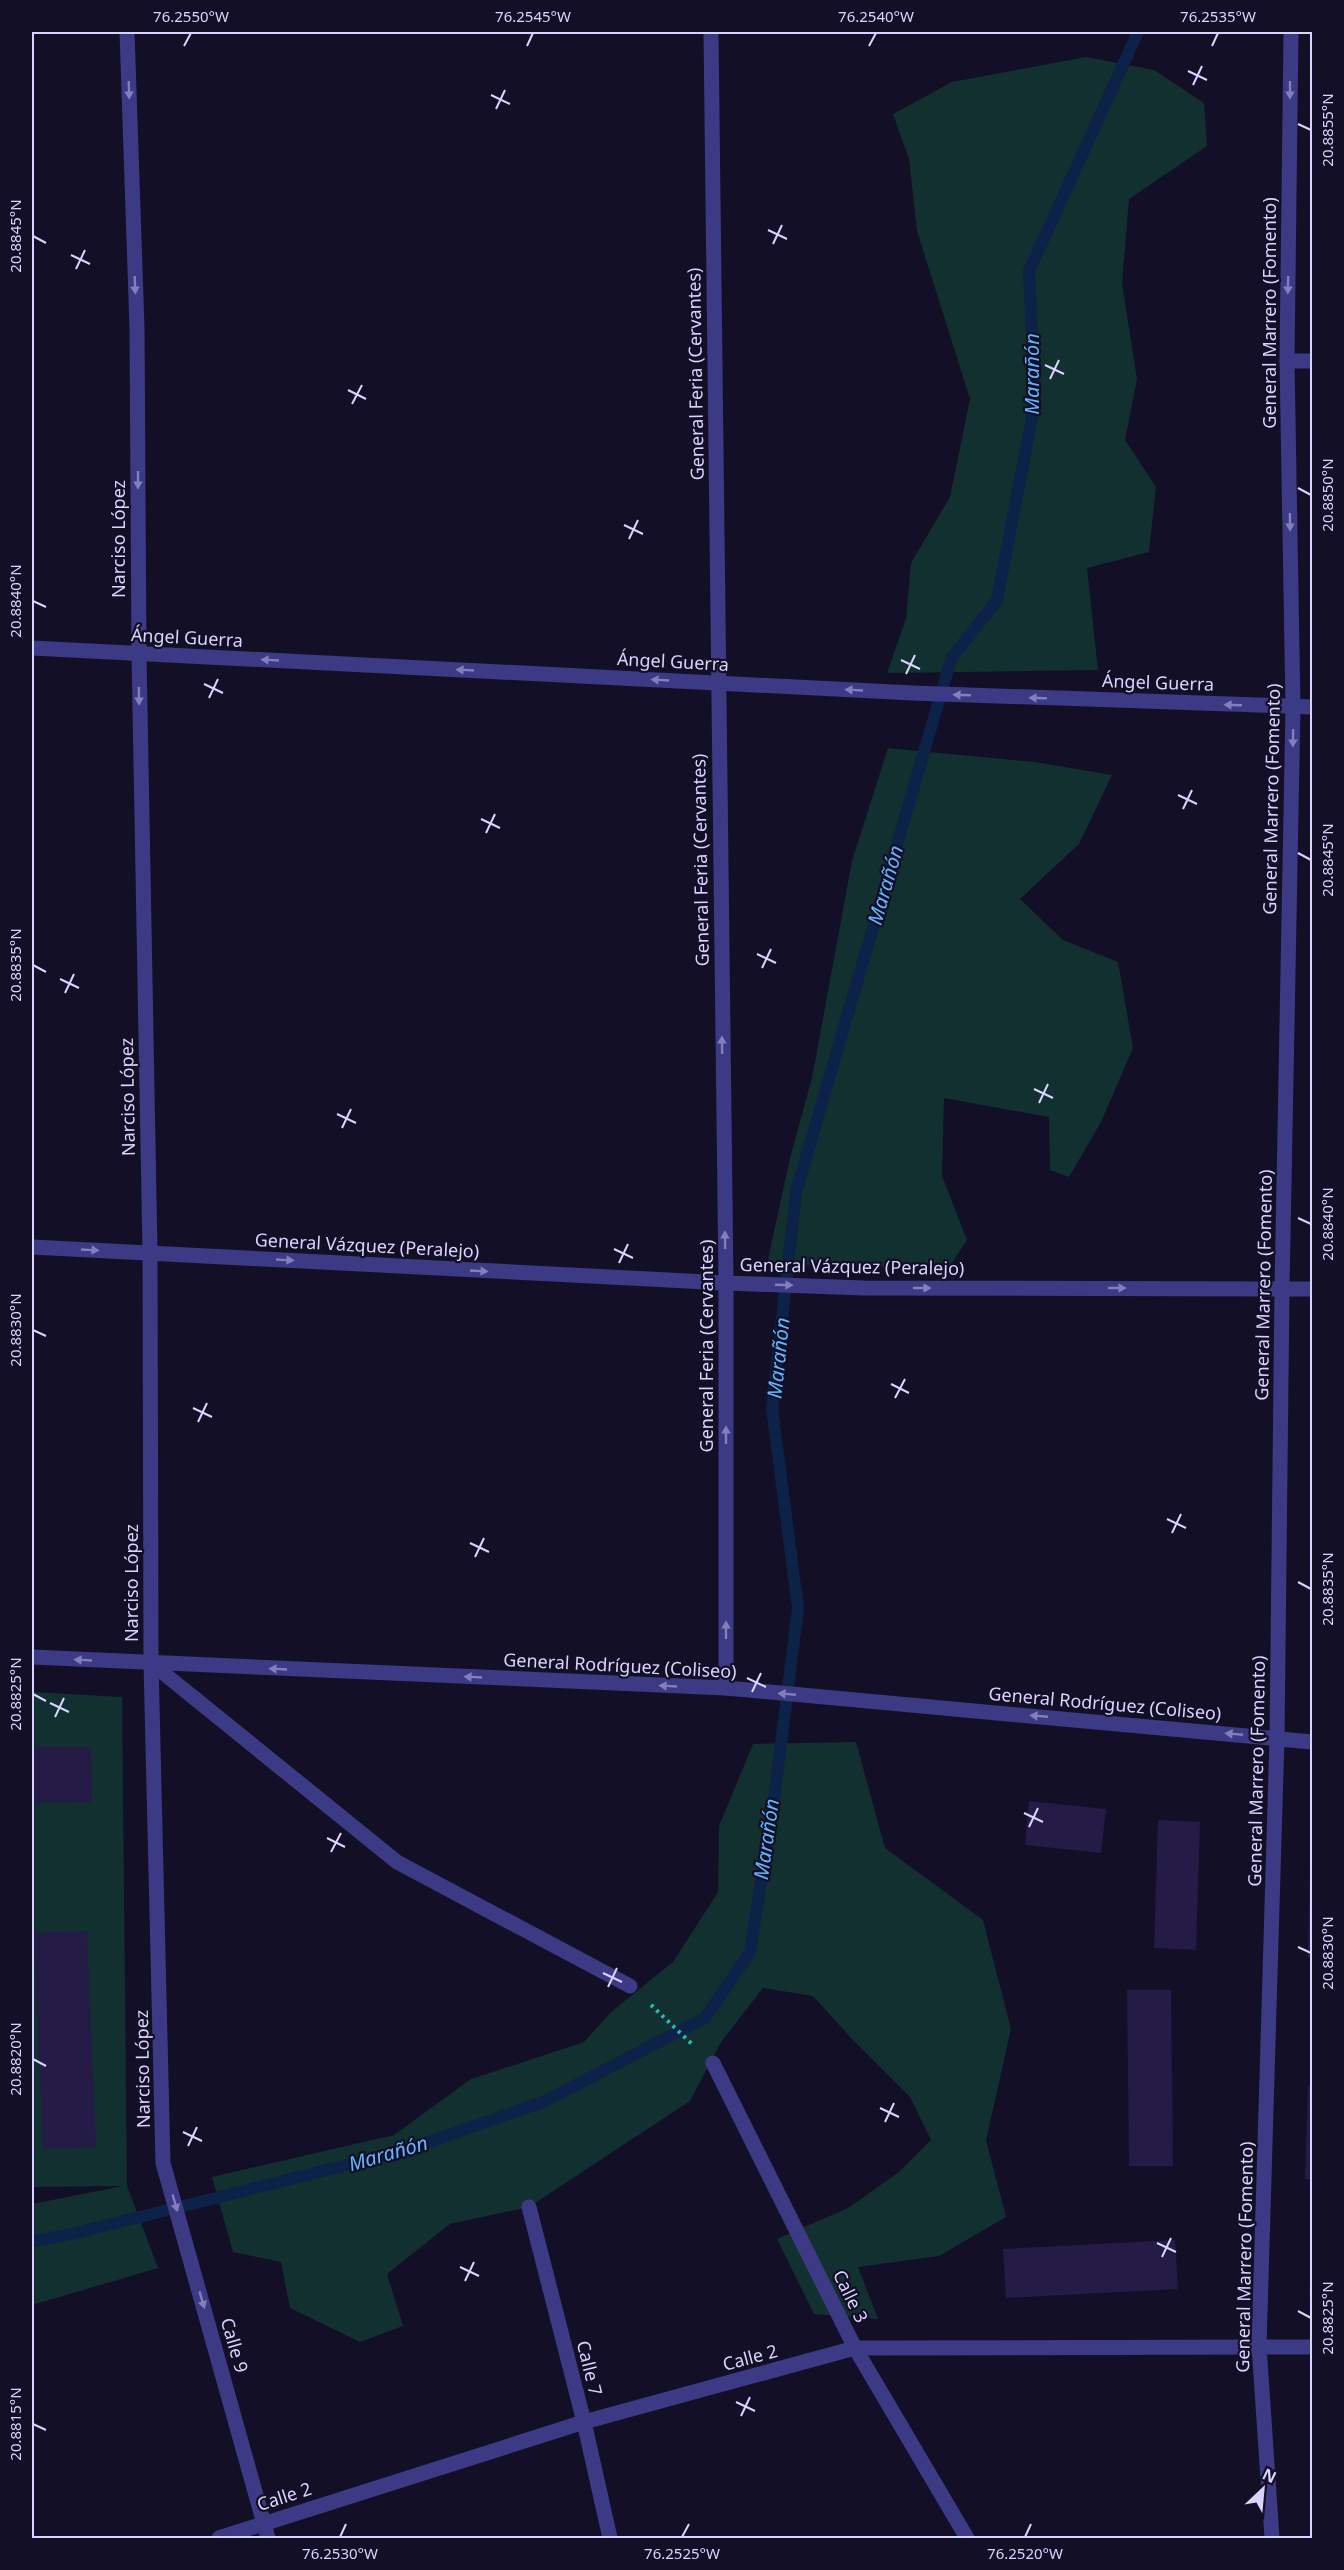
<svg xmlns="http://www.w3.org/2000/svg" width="1344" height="2570" font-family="'Noto Sans',sans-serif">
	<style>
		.green { fill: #12302f }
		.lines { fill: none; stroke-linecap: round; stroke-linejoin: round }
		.stream { stroke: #0c2248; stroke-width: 12 }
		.building { fill: #241b47 }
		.path { stroke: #2fb8b0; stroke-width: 4; stroke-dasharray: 3 4.5; stroke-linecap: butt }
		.minor { stroke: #3d3a85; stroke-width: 15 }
		.tertiary { stroke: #3d3a85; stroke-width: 15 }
		.oneway { fill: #837fbc }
		.ticks { fill: none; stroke: #d9d4ff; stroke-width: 2 }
		.labels { text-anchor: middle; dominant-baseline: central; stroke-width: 4.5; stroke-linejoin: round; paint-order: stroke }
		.street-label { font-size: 18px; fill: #d9d4ff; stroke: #130f26 }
		.water-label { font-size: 20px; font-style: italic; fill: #62b6ff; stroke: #130f26 }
		.neatline { fill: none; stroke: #d9d4ff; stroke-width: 2 }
		.ticks-label { font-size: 15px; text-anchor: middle; fill: #d9d4ff }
	</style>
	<rect width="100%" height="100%" fill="#130f26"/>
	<g class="green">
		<polygon points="1086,57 1154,70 1204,103 1207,146 1129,199 1122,283 1137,379 1125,440 1156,487 1149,552 1087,568 1098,670 887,673 906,619 911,563 950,497 970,399 917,231 909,159 893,114 952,82"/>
		<polygon points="888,748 1035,762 1112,775 1079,844 1020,899 1063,940 1118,962 1133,1048 1101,1122 1069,1177 1050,1170 1049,1117 944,1098 942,1176 967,1240 948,1269 767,1264 790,1158 812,1078 852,861"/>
		<polygon points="32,1692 122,1697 127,2186 158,2268 32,2305 32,2204 123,2186 32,2187"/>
		<polygon points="856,1742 885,1848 983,1920 1011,2029 986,2140 1006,2217 939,2256 858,2267 878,2319 814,2314 777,2239 848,2208 899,2172 931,2140 910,2097 852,2039 813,1996 763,1988 721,2042 690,2101 529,2207 450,2224 387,2274 403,2326 360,2342 290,2308 281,2262 233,2252 212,2177 394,2135 471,2079 584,2042 611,2012 673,1962 718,1892 719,1826 753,1744"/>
	</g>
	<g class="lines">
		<polyline class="stream" points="32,2241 68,2235 403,2151 543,2102 705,2018 750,1952 773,1807 798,1608 772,1409 796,1192 951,659 997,600 1035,402 1029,271 1138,32"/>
	</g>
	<g class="building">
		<polygon points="32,1747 91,1747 92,1802 32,1803"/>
		<polygon points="1029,1801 1106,1809 1101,1853 1025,1845"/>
		<polygon points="1158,1820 1200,1822 1196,1950 1154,1948"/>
		<polygon points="1310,1862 1312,1862 1312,1958 1308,1957"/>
		<polygon points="87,1931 96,2147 43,2149 34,1933"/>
		<polygon points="1127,1990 1171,1990 1173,2166 1129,2166"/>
		<polygon points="1308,2086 1312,2086 1312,2180 1305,2179"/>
		<polygon points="1175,2240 1178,2289 1006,2298 1003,2249"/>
		<polygon points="1311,2254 1312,2254 1312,2297 1309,2297"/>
	</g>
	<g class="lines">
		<polyline class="path" points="651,2005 693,2045"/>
		<g class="minor">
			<polyline points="127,32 137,328 139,654 150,1253 151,1663 163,2163 268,2538"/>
			<polyline points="711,32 726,1283 726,1688"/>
			<polyline points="1287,361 1312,361"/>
			<polyline points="32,1247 726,1283 864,1288 1312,1289"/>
			<polyline points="32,1657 726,1688 1312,1742"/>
			<polyline points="151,1663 397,1862 630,1986"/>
			<polyline points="713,2063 855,2348 967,2538"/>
			<polyline points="529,2207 584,2422 610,2538"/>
			<polyline points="219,2538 584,2422 855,2348 1312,2347"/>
		</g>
		<g class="tertiary">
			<polyline points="32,648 913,693 1312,707"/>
			<polyline points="1272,2538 1259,2346 1277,1738 1282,1289 1293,707 1287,361 1291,32"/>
		</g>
	</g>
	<defs><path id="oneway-solid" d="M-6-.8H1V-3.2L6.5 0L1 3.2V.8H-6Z" transform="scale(1.5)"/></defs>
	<g class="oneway">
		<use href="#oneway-solid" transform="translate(129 90) rotate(88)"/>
		<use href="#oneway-solid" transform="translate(1290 90) rotate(90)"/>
		<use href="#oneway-solid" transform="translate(135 285) rotate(88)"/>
		<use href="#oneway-solid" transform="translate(1288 285) rotate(91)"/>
		<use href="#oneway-solid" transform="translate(138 480) rotate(90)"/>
		<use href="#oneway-solid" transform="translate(1290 522) rotate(89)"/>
		<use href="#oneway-solid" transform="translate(270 660) rotate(-177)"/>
		<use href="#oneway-solid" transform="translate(465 670) rotate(-177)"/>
		<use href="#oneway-solid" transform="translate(660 680) rotate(-177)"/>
		<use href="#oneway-solid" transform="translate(854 690) rotate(-177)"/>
		<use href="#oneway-solid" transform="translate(962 695) rotate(-178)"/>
		<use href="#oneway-solid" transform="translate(139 696) rotate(89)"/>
		<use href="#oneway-solid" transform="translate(1038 698) rotate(-178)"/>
		<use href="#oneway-solid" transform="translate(1233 705) rotate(-178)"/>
		<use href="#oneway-solid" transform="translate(1293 738) rotate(91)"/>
		<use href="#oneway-solid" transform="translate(722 1045) rotate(-91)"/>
		<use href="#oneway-solid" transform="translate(725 1240) rotate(-91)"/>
		<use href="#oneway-solid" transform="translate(90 1250) rotate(3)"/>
		<use href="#oneway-solid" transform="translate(285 1260) rotate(3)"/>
		<use href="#oneway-solid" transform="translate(479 1271) rotate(3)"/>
		<use href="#oneway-solid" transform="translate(784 1285) rotate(2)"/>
		<use href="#oneway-solid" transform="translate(922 1288)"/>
		<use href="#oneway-solid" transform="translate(1117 1288)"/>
		<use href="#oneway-solid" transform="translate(726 1435) rotate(-90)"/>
		<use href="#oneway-solid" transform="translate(726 1630) rotate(-90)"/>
		<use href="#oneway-solid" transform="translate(83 1660) rotate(-177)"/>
		<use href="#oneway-solid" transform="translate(278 1669) rotate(-177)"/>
		<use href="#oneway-solid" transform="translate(473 1677) rotate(-177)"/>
		<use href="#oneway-solid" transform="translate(668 1686) rotate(-177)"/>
		<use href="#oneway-solid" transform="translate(787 1694) rotate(-175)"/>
		<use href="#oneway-solid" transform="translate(1039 1716) rotate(-175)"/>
		<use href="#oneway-solid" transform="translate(1234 1734) rotate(-175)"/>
		<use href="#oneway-solid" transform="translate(175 2203) rotate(74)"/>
		<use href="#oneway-solid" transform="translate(202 2300) rotate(74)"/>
	</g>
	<path class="ticks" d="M 184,46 L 191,33M 527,46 L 533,33M 869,46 L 876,33M 1212,46 L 1218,33M 1188,71 L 1207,80M 1193,85 L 1202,66M 491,95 L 510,104M 496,109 L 505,90M 1298,124 L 1311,130M 768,230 L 787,239M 33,236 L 46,243M 773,244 L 782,225M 71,255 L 90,264M 76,269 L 85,250M 1045,365 L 1064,374M 1050,379 L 1059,360M 348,390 L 366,399M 352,404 L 362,385M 1298,488 L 1311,495M 624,525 L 643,534M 629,539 L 638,520M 33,601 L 46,607M 901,660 L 920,669M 906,674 L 915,655M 204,684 L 223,693M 209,698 L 218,679M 1178,795 L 1197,804M 1183,809 L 1192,790M 481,819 L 500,828M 486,833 L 495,814M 1298,853 L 1311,860M 757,954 L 776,963M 33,965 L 46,972M 762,968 L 771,949M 60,979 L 79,988M 65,993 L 74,974M 1034,1089 L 1053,1098M 1039,1103 L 1048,1084M 337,1114 L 356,1123M 342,1128 L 351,1109M 1298,1218 L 1311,1224M 614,1249 L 633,1258M 619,1263 L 628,1244M 33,1330 L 46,1336M 891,1384 L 909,1393M 895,1398 L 905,1379M 193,1408 L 212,1417M 198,1422 L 207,1403M 1167,1519 L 1186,1528M 1172,1533 L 1181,1514M 470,1543 L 489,1552M 475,1557 L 484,1538M 1298,1582 L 1311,1589M 747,1678 L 766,1687M 752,1692 L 761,1673M 33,1694 L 46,1701M 50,1703 L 69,1712M 55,1717 L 64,1698M 1024,1813 L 1043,1822M 1029,1827 L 1038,1808M 327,1838 L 345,1847M 331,1852 L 341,1833M 1298,1947 L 1311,1953M 603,1973 L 622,1982M 608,1987 L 617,1968M 33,2059 L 46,2066M 880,2108 L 899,2117M 885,2122 L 894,2103M 183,2132 L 202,2141M 188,2146 L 197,2127M 1157,2243 L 1176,2252M 1162,2257 L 1171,2238M 460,2267 L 479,2276M 465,2281 L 474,2262M 1298,2311 L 1311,2318M 736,2402 L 755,2411M 741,2416 L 750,2397M 33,2424 L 46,2430M 340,2537 L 346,2524M 682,2537 L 689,2524M 1025,2537 L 1031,2524"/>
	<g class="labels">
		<g class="street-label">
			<text transform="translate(1269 313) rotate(-90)">General Marrero (Fomento)</text>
			<text transform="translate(695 374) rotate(-91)">General Feria (Cervantes)</text>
			<text transform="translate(118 539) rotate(-90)">Narciso López</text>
			<text transform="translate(187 637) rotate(3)">Ángel Guerra</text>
			<text transform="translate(673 661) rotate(3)">Ángel Guerra</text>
			<text transform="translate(1158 682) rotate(2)">Ángel Guerra</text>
			<text transform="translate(1271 799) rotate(-89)">General Marrero (Fomento)</text>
			<text transform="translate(700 860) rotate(-91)">General Feria (Cervantes)</text>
			<text transform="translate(127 1097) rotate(-91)">Narciso López</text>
			<text transform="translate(367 1245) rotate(3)">General Vázquez (Peralejo)</text>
			<text transform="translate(852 1266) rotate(1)">General Vázquez (Peralejo)</text>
			<text transform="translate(1263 1285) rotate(-89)">General Marrero (Fomento)</text>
			<text transform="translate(706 1346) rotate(-90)">General Feria (Cervantes)</text>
			<text transform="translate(131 1583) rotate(-90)">Narciso López</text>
			<text transform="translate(620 1665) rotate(3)">General Rodríguez (Coliseo)</text>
			<text transform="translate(1105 1703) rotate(5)">General Rodríguez (Coliseo)</text>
			<text transform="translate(1256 1771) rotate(-89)">General Marrero (Fomento)</text>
			<text transform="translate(142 2069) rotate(-91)">Narciso López</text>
			<text transform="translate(1244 2257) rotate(-89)">General Marrero (Fomento)</text>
			<text transform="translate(851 2296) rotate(64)">Calle 3</text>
			<text transform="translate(235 2345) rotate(74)">Calle 9</text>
			<text transform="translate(750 2357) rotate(-15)">Calle 2</text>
			<text transform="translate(590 2368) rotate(76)">Calle 7</text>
			<text transform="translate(284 2496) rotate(-18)">Calle 2</text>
		</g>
		<g class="water-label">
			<text transform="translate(1031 374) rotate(-90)">Marañón</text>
			<text transform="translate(885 885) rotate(-74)">Marañón</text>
			<text transform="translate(778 1358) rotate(-84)">Marañón</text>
			<text transform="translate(766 1839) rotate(-82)">Marañón</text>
			<text transform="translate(388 2153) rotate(-16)">Marañón</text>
		</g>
	</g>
	<rect width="1344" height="2570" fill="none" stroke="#130f26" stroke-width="66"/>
	<g transform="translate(1263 2489) rotate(26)" stroke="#130f26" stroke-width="4.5" paint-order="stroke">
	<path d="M0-4.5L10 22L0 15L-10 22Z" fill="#d9d4ff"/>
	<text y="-9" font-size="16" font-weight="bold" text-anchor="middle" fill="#d9d4ff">N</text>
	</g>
	<rect x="33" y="33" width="1278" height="2504" class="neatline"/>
	<g class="ticks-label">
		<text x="191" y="22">76.2550°W</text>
		<text x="533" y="22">76.2545°W</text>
		<text x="876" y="22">76.2540°W</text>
		<text x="1218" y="22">76.2535°W</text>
		<text transform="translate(1328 130) rotate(-90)" y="5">20.8855°N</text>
		<text transform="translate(16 236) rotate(-90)" y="5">20.8845°N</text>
		<text transform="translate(1328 495) rotate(-90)" y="5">20.8850°N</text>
		<text transform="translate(16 601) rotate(-90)" y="5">20.8840°N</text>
		<text transform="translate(1328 860) rotate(-90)" y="5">20.8845°N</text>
		<text transform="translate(16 965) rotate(-90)" y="5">20.8835°N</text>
		<text transform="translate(1328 1224) rotate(-90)" y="5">20.8840°N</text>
		<text transform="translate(16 1330) rotate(-90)" y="5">20.8830°N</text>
		<text transform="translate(1328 1589) rotate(-90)" y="5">20.8835°N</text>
		<text transform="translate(16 1694) rotate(-90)" y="5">20.8825°N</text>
		<text transform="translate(1328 1953) rotate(-90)" y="5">20.8830°N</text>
		<text transform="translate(16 2059) rotate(-90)" y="5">20.8820°N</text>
		<text transform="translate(1328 2318) rotate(-90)" y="5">20.8825°N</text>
		<text transform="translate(16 2424) rotate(-90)" y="5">20.8815°N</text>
		<text x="340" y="2559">76.2530°W</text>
		<text x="682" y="2559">76.2525°W</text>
		<text x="1025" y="2559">76.2520°W</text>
	</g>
</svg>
